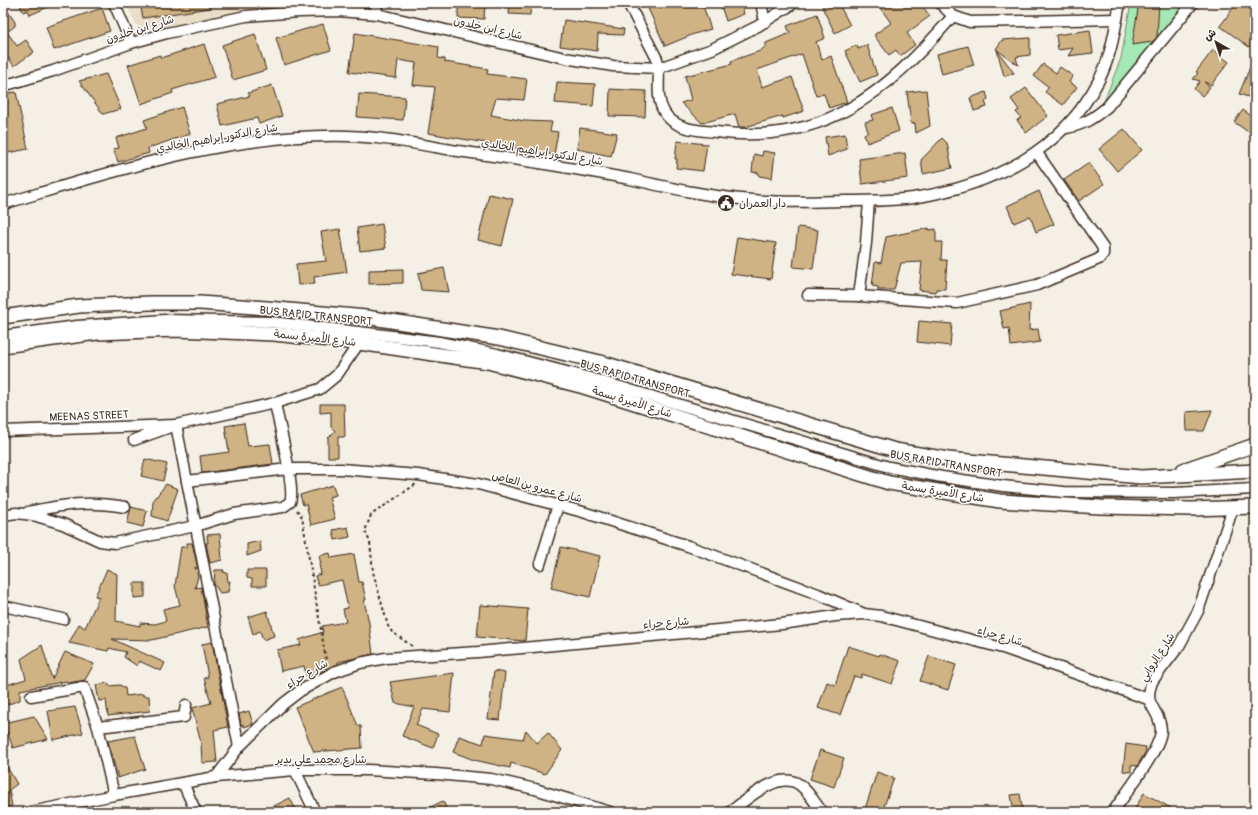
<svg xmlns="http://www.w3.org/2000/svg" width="1258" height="815" font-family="Pangolin,'Playpen Sans Arabic',sans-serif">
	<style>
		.built { fill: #eadec9 }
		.green { fill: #a4e9b5; stroke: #708a6a }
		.building { fill: #cfb384; stroke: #3b2a1e }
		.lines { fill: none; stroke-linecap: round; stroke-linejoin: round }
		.minor-casing { stroke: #3b2a1e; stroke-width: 13 }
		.major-casing { stroke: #3b2a1e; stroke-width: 16 }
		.path { stroke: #3b2a1e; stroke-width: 2; stroke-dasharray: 3 3; stroke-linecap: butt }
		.minor { stroke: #fff; stroke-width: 10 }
		.major { stroke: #fff; stroke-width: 13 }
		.labels { text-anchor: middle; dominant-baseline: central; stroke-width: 3; stroke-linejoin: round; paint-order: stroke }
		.street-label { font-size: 11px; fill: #3b2a1e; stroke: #fff }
		.poi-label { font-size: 11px; fill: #3b2a1e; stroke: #fff; text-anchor: start }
	</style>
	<rect width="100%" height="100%" fill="#f5f0e6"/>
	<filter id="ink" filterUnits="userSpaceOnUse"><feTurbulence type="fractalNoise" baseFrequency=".025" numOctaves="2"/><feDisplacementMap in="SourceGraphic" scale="8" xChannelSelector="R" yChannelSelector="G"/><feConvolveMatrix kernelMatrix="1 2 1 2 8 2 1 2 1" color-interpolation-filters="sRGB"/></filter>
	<g filter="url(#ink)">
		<polygon class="built" points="126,3 370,3 298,6 141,33 139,31"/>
		<polygon class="green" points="1131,3 1187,3 1101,109 1121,58"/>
		<g class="building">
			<polygon points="19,3 57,3 30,15 28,10 23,12"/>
			<polygon points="140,3 210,3 210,8 143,18"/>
			<polygon points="458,3 485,3 484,19 458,18"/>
			<polygon points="510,3 531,3 530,15 509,14"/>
			<polygon points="653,3 702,3 711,29 694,34 665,46 647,6"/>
			<polygon points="720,3 741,3 744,14 726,21"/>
			<polygon points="830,3 838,3 850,25 835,33 822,7"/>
			<polygon points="877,3 920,3 930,16 907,33 915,45 900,56 896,50 889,55 875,37 875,34 891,23"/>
			<polygon points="1139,3 1159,3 1157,37 1152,42 1132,45"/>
			<polygon points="1237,3 1255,3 1255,39 1249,47 1220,26"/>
			<polygon points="3,4 15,22 15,26 7,32 17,46 26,40 34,52 14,66 3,50"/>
			<polygon points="102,8 110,31 54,50 46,27"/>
			<polygon points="817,14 825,38 816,42 822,60 831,56 847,102 829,108 824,94 816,96 802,54 757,70 762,87 792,77 804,111 783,118 783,116 745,127 739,127 735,114 702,123 681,103 691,100 685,76 732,64 731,61 760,51 766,46 766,43 790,33 787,26"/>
			<polygon points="564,20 624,29 623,35 598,34 597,51 560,46"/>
			<polygon points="323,24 331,50 284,65 276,38"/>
			<polygon points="1090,30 1093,53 1068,56 1073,48 1058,50 1056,35"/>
			<polygon points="355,33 439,47 438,58 445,59 445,62 488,69 487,74 527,79 524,100 496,98 491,115 525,121 552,122 550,131 558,132 554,155 428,133 435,87 413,85 416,63 398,60 396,78 349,72"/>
			<polygon points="255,34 266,70 233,80 222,45"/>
			<polygon points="1030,38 1030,55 1016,57 1018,65 996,49 1002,40"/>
			<polygon points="204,44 215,77 172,90 173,93 141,104 128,65 160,55 161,58"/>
			<polygon points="857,45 858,49 867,45 877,75 860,82 845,51"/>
			<polygon points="968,46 974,65 942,74 937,54"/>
			<polygon points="997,50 1014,73 1004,76"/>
			<polygon points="1213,50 1229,62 1211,85 1204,82 1210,87 1202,96 1194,89 1200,81 1193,79 1198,73 1196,72"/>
			<polygon points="1253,60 1255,60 1255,99 1239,94"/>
			<polygon points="1043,64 1056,73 1060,67 1073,76 1069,82 1077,87 1063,105 1045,92 1049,87 1034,76"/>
			<polygon points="106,74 121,109 103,114 79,81"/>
			<polygon points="557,82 595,84 593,106 555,103"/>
			<polygon points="272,85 282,116 259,124 257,118 222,126 217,104 250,96 248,93"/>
			<polygon points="1026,88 1048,116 1026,133 1017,120 1021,118 1016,112 1019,110 1011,99"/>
			<polygon points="610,89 646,91 645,117 609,116"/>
			<polygon points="926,90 930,126 916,133 915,123 911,124 907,92"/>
			<polygon points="16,92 28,149 3,154 3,94"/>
			<polygon points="986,92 988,99 985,101 987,107 974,111 970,98"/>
			<polygon points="359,94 405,97 403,120 357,117"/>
			<polygon points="182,107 190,134 148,148 149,153 118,162 113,149 119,148 116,138 147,128 144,120"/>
			<polygon points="892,108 899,131 867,143 864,134 868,132 865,122 873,120 871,115"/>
			<polygon points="1243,110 1255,119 1251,134 1234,122"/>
			<polygon points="580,128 617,133 611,156 577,149"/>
			<polygon points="1124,129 1142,150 1117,171 1099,149"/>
			<polygon points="845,134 847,149 828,156 825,137"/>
			<polygon points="942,138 947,143 952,168 923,174 921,160"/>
			<polygon points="677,141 707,144 703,171 676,168 677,159 675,159"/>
			<polygon points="763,151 775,153 772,178 759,176 759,173 752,172 754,154 762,156"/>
			<polygon points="905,153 908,178 862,184 859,159"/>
			<polygon points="1089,163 1104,184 1079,201 1064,180"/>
			<polygon points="1039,191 1054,224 1036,232 1030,216 1014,223 1007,206"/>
			<polygon points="489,194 513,199 502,246 478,240"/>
			<polygon points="382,224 386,248 360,251 357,228"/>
			<polygon points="798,227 818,230 813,269 793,267"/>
			<polygon points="929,228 929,230 936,229 936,242 942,242 941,260 947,260 945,289 936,289 936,292 919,290 922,262 901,263 894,290 878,290 878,287 872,286 875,262 881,263 886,237"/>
			<polygon points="340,229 347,272 314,277 315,284 298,285 296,264 326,261 321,232"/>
			<polygon points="737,237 776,243 771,279 731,274"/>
			<polygon points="444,268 449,292 421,290 418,273"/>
			<polygon points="403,269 403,283 369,284 369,270"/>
			<polygon points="1030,304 1029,330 1038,329 1040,342 1011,346 1009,328 1004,329 1000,311"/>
			<polygon points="919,321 952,324 950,346 917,342"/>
			<polygon points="320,404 344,404 345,437 338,437 338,457 328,457 328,438 335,431 331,427 331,412 320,413"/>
			<polygon points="1212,410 1204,431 1187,431 1186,412"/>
			<polygon points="244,423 248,446 270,444 273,464 202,473 200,456 229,452 225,426"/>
			<polygon points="145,459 167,464 163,481 141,476"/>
			<polygon points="166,484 178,489 167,521 152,516 153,501"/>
			<polygon points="333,485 336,495 329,497 335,519 311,525 306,504 303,505 300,495"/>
			<polygon points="131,507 147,511 143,527 127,523"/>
			<polygon points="348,527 350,537 335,540 333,530"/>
			<polygon points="220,534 222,560 210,563 206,543 208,543 207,535"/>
			<polygon points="260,541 261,551 247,556 247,544"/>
			<polygon points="187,543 192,543 198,569 195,567 198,576 195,588 201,587 208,627 152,640 112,639 165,663 161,671 139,661 137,666 124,657 126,652 109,648 108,651 69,643 79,624 85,628 99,597 95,596 107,569 117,574 116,621 140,626 140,623 155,624 166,621 163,609 180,605 175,586 181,547 187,547"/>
			<polygon points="561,547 600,556 590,597 551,588"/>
			<polygon points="330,553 331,558 354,554 359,582 362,582 366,600 364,600 369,623 373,654 338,662 338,664 329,668 322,668 323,671 307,679 304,666 281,671 277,650 301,645 299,640 323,632 322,626 346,622 343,609 348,608 342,580 318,585 315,576 321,574 319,564 321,564 319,556"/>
			<polygon points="215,570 224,570 223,572 227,573 228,582 230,581 228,592 220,593 214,584"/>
			<polygon points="247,570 266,570 266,586 252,586 252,579 247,578"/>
			<polygon points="134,583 145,583 145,597 134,598"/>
			<polygon points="480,605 528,609 525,641 477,637"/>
			<polygon points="267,611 274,636 263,640 260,631 253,634 248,617"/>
			<polygon points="212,642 228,727 214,730 217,762 202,763 201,743 192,708 211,703 204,678 208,677 202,644"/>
			<polygon points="42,645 52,679 65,652 94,664 85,680 68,683 67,681 20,690 20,700 3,706 3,686 26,679 21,659"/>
			<polygon points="848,646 879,656 880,654 900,661 892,684 862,674 861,678 854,676 840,715 818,708 827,682 835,685"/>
			<polygon points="929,656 956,665 948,690 920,681"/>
			<polygon points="494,671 505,673 500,720 488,719"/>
			<polygon points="454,673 450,712 423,709 416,725 438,734 433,748 402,736 414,707 395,703 390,682"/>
			<polygon points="108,683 109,686 120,685 125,688 126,696 143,694 143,696 149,696 150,711 108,716 106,700 99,701 96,685"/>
			<polygon points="342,687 358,726 361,726 362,748 314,752 295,707"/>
			<polygon points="75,707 83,733 53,740 48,711"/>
			<polygon points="249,711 253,724 244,727 243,724 241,725 239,714"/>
			<polygon points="34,716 48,739 13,748 4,723"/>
			<polygon points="526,730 537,743 548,733 562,750 545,774 511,763 510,768 474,760 453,752 459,736 483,744 485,734 523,739"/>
			<polygon points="135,736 145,769 118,778 108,741"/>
			<polygon points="1126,744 1146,747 1145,753 1137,766 1131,765 1131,772 1123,771"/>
			<polygon points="820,750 844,758 834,787 810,779"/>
			<polygon points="3,760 17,784 9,790 12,806 3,808"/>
			<polygon points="877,772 894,778 882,812 864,812"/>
			<polygon points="1144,793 1178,812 1133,812"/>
			<polygon points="1020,794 1023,812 1014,812 1011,795"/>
			<polygon points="290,798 297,812 262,812"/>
			<polygon points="443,801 448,812 420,812"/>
		</g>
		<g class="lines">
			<g class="minor-casing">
				<g id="minor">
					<polyline points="114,3 131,43"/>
					<polyline points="376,3 377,14"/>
					<path d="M 628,3 L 657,59 C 662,77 654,95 664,112 C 675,130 697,130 716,132 C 824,146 886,93 953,16"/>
					<polyline points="761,3 765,22"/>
					<polyline points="940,3 953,16 970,22 1117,19"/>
					<polyline points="3,86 53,71 131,43 167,33 246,16 299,12 338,11 377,14 565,58 613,66 659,68 712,49 758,26 794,3"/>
					<path d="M 1066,128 C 1083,125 1094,118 1107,107 L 1193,3"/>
					<path d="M 3,204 C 115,171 229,133 348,136 C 385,137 422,145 458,151 C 516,159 573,168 630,179 C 670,188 711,197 752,200 C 783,203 814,202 845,201 C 867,201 890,201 913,198 C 990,186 1062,152 1099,80 C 1111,57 1115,29 1120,3"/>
					<polyline points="808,295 859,296 957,303 1037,285 1099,259 1103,254 1103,248 1037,153"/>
					<polyline points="859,296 866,243 869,201"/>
					<polyline points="3,336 77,326 165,320 271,322 376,334 439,342 497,354 590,378 889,467 942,477 1003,486 1064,492 1174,493 1255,489"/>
					<polyline points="3,431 176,425 239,747"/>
					<polyline points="134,440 176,425 275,403 320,389 337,375 359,343"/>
					<polyline points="187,481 288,469 341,469 418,475 478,484 583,512 688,546 818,594 862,613"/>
					<path d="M 28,512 C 66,504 87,501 125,507"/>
					<path d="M 3,515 L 16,513 L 33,515 L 63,524 L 100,541 L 115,543 L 195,526 L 234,514 L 283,507 L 290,502 C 296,489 278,421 275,403"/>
					<polyline points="540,564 558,505"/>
					<polyline points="3,606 63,619"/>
					<polyline points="31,696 84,687 98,727 114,795"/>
					<polyline points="98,727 184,717 186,705"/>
					<polyline points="295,770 315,812"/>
					<polyline points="216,777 239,747 283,704 300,691 334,672 360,663 386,658 478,652 782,624 835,616 864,614 881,616 1006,649 1148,699"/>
					<polyline points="183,783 196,812"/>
					<polyline points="31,812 114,795 216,777 295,770 368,770 436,774 491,779 535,789 610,812"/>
					<path d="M 730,812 C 746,800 779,769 800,785 C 809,792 815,803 822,812"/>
					<path d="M 1113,812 C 1125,794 1161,749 1161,730 C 1160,707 1141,707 1153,680 L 1179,646 L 1198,611 L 1233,508"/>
				</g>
			</g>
			<g class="major-casing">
				<g id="major">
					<polyline points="3,317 79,306 151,303 200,303 267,308 366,317 499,338 600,362 895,450 948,459 1141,477 1255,471"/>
					<polyline points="3,346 97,333 177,330 274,334 359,343 488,362 584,387 889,483 1000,501 1101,507 1191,509 1255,507"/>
					<polyline points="1183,470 1255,445"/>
				</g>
			</g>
			<g class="path">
				<polyline points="297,510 302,517 327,666"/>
				<polyline points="412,646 392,632 388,626 373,572 370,542 365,531 371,515 416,484"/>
			</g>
			<use href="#minor" class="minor"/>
			<use href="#major" class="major"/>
		</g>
	</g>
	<defs>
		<g id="civic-disc" transform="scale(0.9)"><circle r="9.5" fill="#3b2a1e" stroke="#fff"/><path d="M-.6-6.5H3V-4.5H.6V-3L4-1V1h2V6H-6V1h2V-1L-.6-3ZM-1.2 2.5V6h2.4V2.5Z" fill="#fff"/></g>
	</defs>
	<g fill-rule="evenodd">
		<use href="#civic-disc" x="726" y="203"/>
	</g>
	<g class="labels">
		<g class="street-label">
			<text transform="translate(488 28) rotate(13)">شارع ابن خلدون</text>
			<text transform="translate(140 29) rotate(-17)">شارع ابن خلدون</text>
			<text transform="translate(217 138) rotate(-10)">شارع الدكتور إبراهيم الخالدي</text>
			<text transform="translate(542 152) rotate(9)">شارع الدكتور إبراهيم الخالدي</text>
			<text transform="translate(316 316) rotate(6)">BUS RAPID TRANSPORT</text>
			<text transform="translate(315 338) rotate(6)">شارع الأميرة بسمة</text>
			<text transform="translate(635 379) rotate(16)">BUS RAPID TRANSPORT</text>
			<text transform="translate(632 402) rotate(17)">شارع الأميرة بسمة</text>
			<text transform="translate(89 416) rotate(-2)">MEENAS STREET</text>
			<text transform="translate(946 464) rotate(10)">BUS RAPID TRANSPORT</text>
			<text transform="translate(537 487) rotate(15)">شارع عمرو بن العاص</text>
			<text transform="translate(943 492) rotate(9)">شارع الأميرة بسمة</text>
			<text transform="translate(666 623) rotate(-5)">شارع حراء</text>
			<text transform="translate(1000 636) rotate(16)">شارع حراء</text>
			<text transform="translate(1157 657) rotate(-57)">شارع الروابي</text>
			<text transform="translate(307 674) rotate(-31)">شارع حراء</text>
			<text x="321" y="759">شارع محمد علي بدير</text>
		</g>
		<g class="poi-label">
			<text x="739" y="203">دار العمران</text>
		</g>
	</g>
	<rect width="1258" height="815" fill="none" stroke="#fff" stroke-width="16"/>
	<rect x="8" y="8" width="1242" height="799" fill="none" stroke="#3b2a1e" stroke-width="1.5" filter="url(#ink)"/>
	<g transform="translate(1216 42) rotate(321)" stroke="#ffffff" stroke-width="3" paint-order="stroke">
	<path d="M0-3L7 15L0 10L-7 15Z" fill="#3b2a1e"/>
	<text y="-6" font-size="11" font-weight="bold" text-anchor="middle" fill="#3b2a1e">ش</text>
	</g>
</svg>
